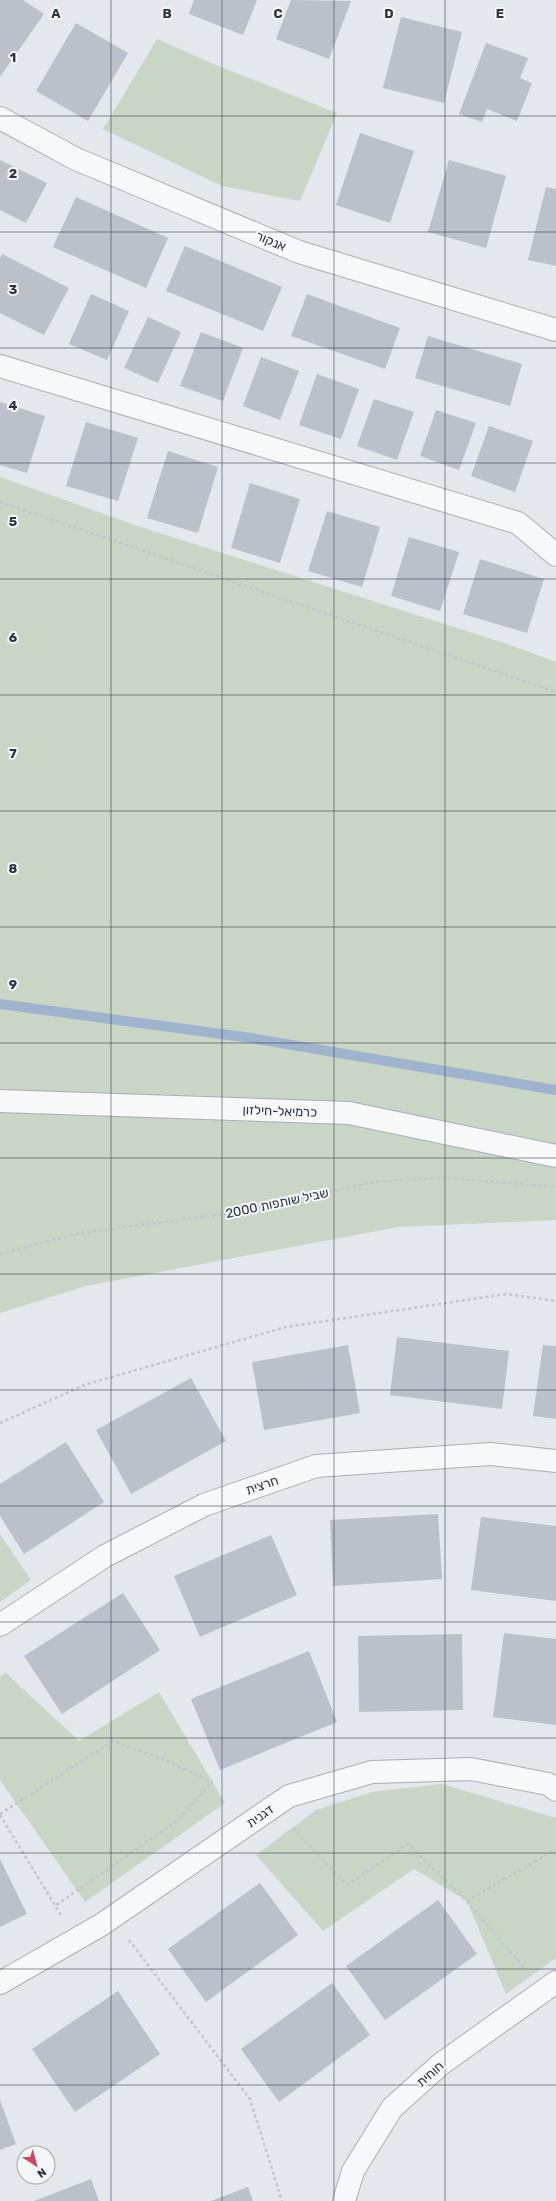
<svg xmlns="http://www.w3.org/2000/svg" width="556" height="2201" font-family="Rubik,'Noto Sans Hebrew',sans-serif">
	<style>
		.green { fill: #c9d6c5 }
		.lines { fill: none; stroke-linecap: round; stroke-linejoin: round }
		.stream { stroke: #9fb4cc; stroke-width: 10 }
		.building { fill: #bbc0ca }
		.minor-casing { stroke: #a9aeb7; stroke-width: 24 }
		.path { stroke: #c2c5cb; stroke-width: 2.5; stroke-dasharray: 3 3; stroke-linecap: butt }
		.minor { stroke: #f7f8fa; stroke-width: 22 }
		.grid { fill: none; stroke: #2b3445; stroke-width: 1; stroke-opacity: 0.55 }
		.labels { text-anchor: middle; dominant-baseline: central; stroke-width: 4; stroke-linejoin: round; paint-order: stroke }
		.street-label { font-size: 13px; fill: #2b3445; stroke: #f4f6f9 }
		.grid-label { font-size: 13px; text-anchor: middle; font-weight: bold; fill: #2b3445; stroke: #f4f6f9; stroke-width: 4; stroke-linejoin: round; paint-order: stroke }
	</style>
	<rect width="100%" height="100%" fill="#e4e7ec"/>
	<g class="green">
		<polygon points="157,39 216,65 337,113 300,201 222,186 103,129"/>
		<polygon points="0,477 138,526 507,644 556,662 556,1220 398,1227 86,1286 0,1313"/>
		<polygon points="0,1534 31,1580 0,1602"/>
		<polygon points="6,1673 79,1741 159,1692 225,1803 85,1902 0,1780 0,1676"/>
		<polygon points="442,1784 556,1818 556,1958 506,1994 467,1901 414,1869 323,1931 256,1855 316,1810 372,1792"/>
	</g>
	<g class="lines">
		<polyline class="stream" points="0,1004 251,1038 556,1090"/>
	</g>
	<g class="building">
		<polygon points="0,0 23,0 44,14 0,77"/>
		<polygon points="194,0 257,0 243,35 189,14"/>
		<polygon points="291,0 351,1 329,59 276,39"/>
		<polygon points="401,17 462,32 444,103 383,88"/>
		<polygon points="76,23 128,53 88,121 36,91"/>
		<polygon points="486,43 528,58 520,78 532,83 517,121 487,109 482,122 459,114"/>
		<polygon points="360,133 414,151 390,223 336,205"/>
		<polygon points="0,160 47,183 26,223 0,210"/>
		<polygon points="449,160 506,176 486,248 428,232"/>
		<polygon points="546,187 556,189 556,266 528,260"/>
		<polygon points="76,197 168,238 146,288 53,247"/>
		<polygon points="185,246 282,287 263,331 166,291"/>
		<polygon points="2,254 69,288 44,335 0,313 0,258"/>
		<polygon points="91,294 129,311 107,360 69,344"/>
		<polygon points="307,294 400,328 385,369 291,336"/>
		<polygon points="148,317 181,332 158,383 124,368"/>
		<polygon points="201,332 243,348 223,401 180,386"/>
		<polygon points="428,336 522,364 510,406 415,378"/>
		<polygon points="261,357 299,371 280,420 243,406"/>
		<polygon points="317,374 359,389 341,439 299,425"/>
		<polygon points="374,399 414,412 397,460 357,446"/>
		<polygon points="0,402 45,416 27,473 0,465"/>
		<polygon points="436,410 476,423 459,470 420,456"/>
		<polygon points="86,422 138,438 118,501 66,486"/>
		<polygon points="489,426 533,441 515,492 471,476"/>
		<polygon points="168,451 218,467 198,533 147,518"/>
		<polygon points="250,483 300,499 280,563 231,548"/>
		<polygon points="327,511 380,527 362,587 308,571"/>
		<polygon points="409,537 459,552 440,611 391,596"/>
		<polygon points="480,559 544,579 527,633 463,614"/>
		<polygon points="397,1337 509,1351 502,1409 390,1395"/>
		<polygon points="348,1345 360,1413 264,1430 252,1362"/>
		<polygon points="543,1345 556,1346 556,1419 533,1416"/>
		<polygon points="191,1378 226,1441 131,1494 96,1430"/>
		<polygon points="66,1442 104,1502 24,1554 0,1516 0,1484"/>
		<polygon points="438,1514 442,1579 333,1586 330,1520"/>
		<polygon points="481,1517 556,1526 556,1601 471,1590"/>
		<polygon points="271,1535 297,1595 200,1637 174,1576"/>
		<polygon points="123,1593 160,1650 62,1714 24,1656"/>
		<polygon points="504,1633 556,1639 556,1725 493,1717"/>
		<polygon points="462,1634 463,1710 359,1712 358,1636"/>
		<polygon points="309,1651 337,1722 220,1770 191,1699"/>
		<polygon points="0,1859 27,1914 0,1927"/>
		<polygon points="260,1883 298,1935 206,2002 168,1949"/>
		<polygon points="438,1900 477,1954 385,2020 346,1966"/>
		<polygon points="332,1983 370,2035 279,2102 241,2049"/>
		<polygon points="118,1991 160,2054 75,2112 32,2049"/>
		<polygon points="0,2100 16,2144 0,2150"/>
		<polygon points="91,2179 99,2201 34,2201"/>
		<polygon points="248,2187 253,2201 211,2201"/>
	</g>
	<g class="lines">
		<g class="minor-casing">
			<g id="minor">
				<polyline points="0,118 76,159 299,252 556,330"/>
				<polyline points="0,366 518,523 556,555"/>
				<polyline points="0,1101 349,1113 556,1156"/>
				<polyline points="0,1625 105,1556 204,1505 316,1466 490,1454 556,1461"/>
				<polyline points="0,1983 101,1925 289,1796 372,1772 471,1769 548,1784 556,1790"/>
				<polyline points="344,2201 353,2171 392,2108 441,2064 556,1982"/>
			</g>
		</g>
		<g class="path">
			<polyline points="0,502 556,692"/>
			<polyline points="0,1254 80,1233 232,1213 379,1181 447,1178 556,1187"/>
			<polyline points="0,1423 84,1385 286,1327 506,1294 556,1301"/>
			<polyline points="0,1814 113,1741 160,1758 212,1782 178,1820 55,1906"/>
			<polyline points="0,1815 61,1915"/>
			<polyline points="293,1828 347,1885 408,1844 467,1901 525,1969"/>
			<polyline points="467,1901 556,1849"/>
			<polyline points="129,1940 250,2099 282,2201"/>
		</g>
		<use href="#minor" class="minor"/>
	</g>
	<path class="grid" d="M 111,0 L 111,2201M 222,0 L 222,2201M 334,0 L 334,2201M 445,0 L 445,2201M 0,116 L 556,116M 0,232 L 556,232M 0,348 L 556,348M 0,463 L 556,463M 0,579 L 556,579M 0,695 L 556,695M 0,811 L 556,811M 0,927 L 556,927M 0,1043 L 556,1043M 0,1158 L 556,1158M 0,1274 L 556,1274M 0,1390 L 556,1390M 0,1506 L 556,1506M 0,1622 L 556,1622M 0,1738 L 556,1738M 0,1853 L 556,1853M 0,1969 L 556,1969M 0,2085 L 556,2085"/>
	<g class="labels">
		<g class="street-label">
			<text transform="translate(271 241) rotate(23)">אנקור</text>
			<text transform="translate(280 1111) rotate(2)">כרמיאל-חילזון</text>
			<text transform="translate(277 1203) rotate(-12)">שביל שותפות 2000</text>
			<text transform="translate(262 1485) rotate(-19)">חרצית</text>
			<text transform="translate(260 1816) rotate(-34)">דגנית</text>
			<text transform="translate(430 2074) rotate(-41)">חוחית</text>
		</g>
	</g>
	<g class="grid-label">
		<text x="56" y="18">A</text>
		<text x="167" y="18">B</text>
		<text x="278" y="18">C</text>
		<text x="389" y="18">D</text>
		<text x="500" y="18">E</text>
		<text x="13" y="62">1</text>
		<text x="13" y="178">2</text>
		<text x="13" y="294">3</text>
		<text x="13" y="410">4</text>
		<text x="13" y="526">5</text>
		<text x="13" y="642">6</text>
		<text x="13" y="758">7</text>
		<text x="13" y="873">8</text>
		<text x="13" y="989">9</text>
	</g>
	<g transform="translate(36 2165) rotate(144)"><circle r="19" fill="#f4f6f9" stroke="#a4a8b1"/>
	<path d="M0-3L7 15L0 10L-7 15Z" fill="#d1495b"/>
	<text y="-6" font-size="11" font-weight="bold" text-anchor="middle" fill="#2b3445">N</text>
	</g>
</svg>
